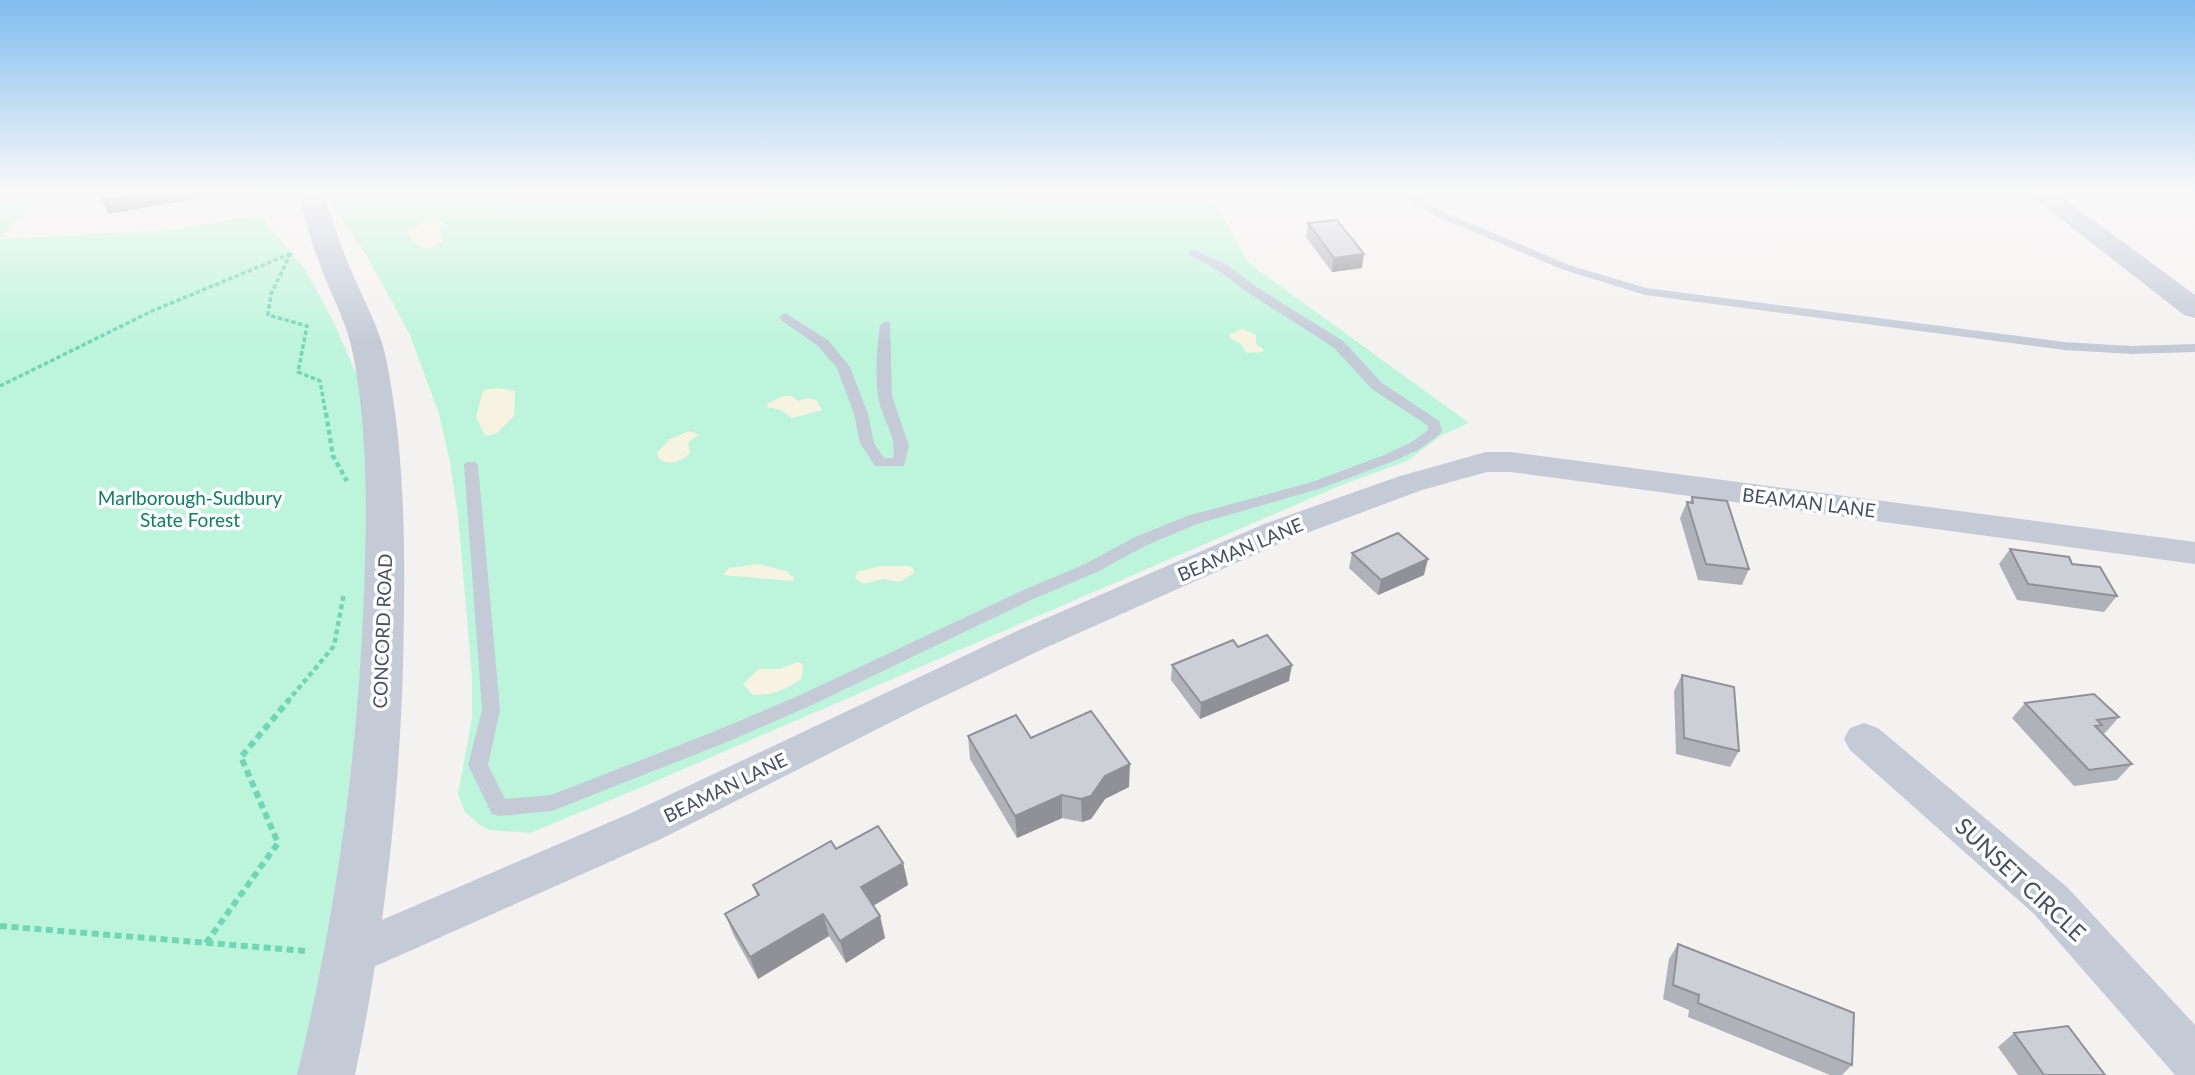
<svg xmlns="http://www.w3.org/2000/svg" width="2195" height="1075" font-family="Lato,sans-serif">
	<style>
		.green { fill: #bdf5dc }
		.sand { fill: #f6f3e2 }
		.lines { fill: none; stroke-linecap: round; stroke-linejoin: round }
		.path-far2 { stroke: #70d7b6; stroke-width: 3.5; stroke-dasharray: 4.5 2.5; stroke-linecap: butt }
		.path-far1 { stroke: #70d7b6; stroke-width: 4.5; stroke-dasharray: 5 3.5; stroke-linecap: butt }
		.path { stroke: #70d7b6; stroke-width: 6; stroke-dasharray: 7 4.5; stroke-linecap: butt }
		.service { fill: #c4cbd7; fill-rule: evenodd }
		.minor { fill: #c4cbd7; fill-rule: evenodd }
		.tertiary { fill: #c4cbd7; fill-rule: evenodd }
		.wall { fill: #b0b2b9 }
		.shaded-wall { fill: #909196 }
		.building { fill: #cdcfd7; stroke: #909196; stroke-width: 2 }
		.labels { text-anchor: middle; dominant-baseline: central; stroke-width: 7; stroke-linejoin: round; paint-order: stroke }
		.park-label { font-size: 19px; fill: #0d825b; stroke: #fff }
		.street-label { font-size: 19px; fill: #475062; stroke: #fff }
		.near-street-label { font-size: 23px; fill: #475062; stroke: #fff }
	</style>
	<rect width="100%" height="100%" fill="#f4f2f1"/>
	<g class="green">
		<polygon points="0,194 39,194 1,239 172,230 264,214 264,220 306,271 333,321 366,396 373,679 306,1075 0,1075"/>
		<polygon points="325,194 1209,194 1250,264 1469,423 1442,435 1407,461 1344,484 642,787 530,833 490,830 481,826 465,812 458,794 472,718 472,676 458,515 450,462 439,414 410,335 367,256"/>
	</g>
	<g class="sand">
		<path d="M 424,222 L 443,222 L 440,231 L 443,241 C 426,255 417,247 407,231 Z"/>
		<polygon points="1242,329 1256,335 1256,343 1264,350 1262,352 1247,353 1241,344 1230,338 1230,334"/>
		<path d="M 498,388 L 515,391 L 514,416 L 497,433 L 485,436 L 476,416 C 480,407 479,399 484,390 Z"/>
		<polygon points="784,396 792,396 799,401 807,398 816,400 822,410 792,418 781,410 767,407 768,403"/>
		<path d="M 689,431 L 699,435 L 688,442 L 690,453 C 681,462 670,466 659,459 L 657,453 L 670,439 Z"/>
		<polygon points="758,564 786,571 794,578 793,581 723,575 729,568"/>
		<polygon points="880,566 909,566 913,568 914,573 900,582 883,579 863,584 855,578 857,572"/>
		<path d="M 798,662 L 803,664 L 802,678 C 786,690 773,695 753,695 L 743,684 L 759,669 L 779,669 Z"/>
	</g>
	<g class="lines">
		<g class="path-far2">
			<polyline points="291,253 271,294 268,315 307,326 298,372 320,381 326,415"/>
			<polyline points="0,386 152,311 292,253"/>
		</g>
		<g class="path-far1">
			<polyline points="326,413 333,456 347,481"/>
			<polyline points="287,702 334,646 344,593"/>
		</g>
		<g class="path">
			<polyline points="0,926 306,951"/>
			<polyline points="206,943 278,843 241,757 289,700"/>
		</g>
		<g class="service">
			<polygon points="1402,194 1414,194 1444,212 1569,265 1646,288 2064,342 2132,346 2195,344 2195,352 2132,354 2064,350 1645,295 1561,269 1436,216"/>
			<polygon points="1194,250 1227,265 1255,286 1343,341 1382,383 1439,421 1442,431 1440,434 1420,449 1394,461 1322,488 1197,524 1147,545 1097,572 1031,600 810,706 727,742 552,811 499,816 492,814 468,765 482,710 464,465 466,462 476,462 478,465 500,710 488,765 505,799 551,795 713,732 798,696 1019,592 1085,564 1135,537 1187,516 1312,482 1384,455 1410,443 1428,430 1427,425 1372,389 1333,347 1247,292 1219,271 1190,255 1188,253"/>
			<path d="M 785,313 L 828,340 L 850,367 L 868,414 L 874,443 L 884,458 L 893,458 C 898,436 881,418 878,396 C 875,372 877,348 880,325 L 886,321 L 890,322 L 892,396 L 909,446 L 904,466 L 875,466 L 860,443 L 854,414 L 837,368 L 818,346 L 781,320 L 779,317 Z"/>
		</g>
		<g class="minor">
			<polygon points="1486,452 1511,452 2195,542 2195,564 1511,472 1487,472 1422,490 1288,540 1045,648 911,712 661,839 367,970 351,976 335,970 328,955 335,940 631,813 1019,630 1264,524 1400,476"/>
			<polygon points="1864,723 1878,728 2067,887 2195,1025 2195,1075 2175,1075 2035,915 1850,750 1844,739 1850,728"/>
		</g>
		<g class="tertiary">
			<path d="M 298,194 L 324,194 C 333,223 342,251 355,279 C 366,305 380,330 386,358 C 403,441 405,527 404,611 C 403,768 387,922 355,1075 L 297,1075 C 336,917 358,755 364,592 C 367,513 368,432 353,354 C 348,326 334,301 324,275 C 313,248 305,221 298,194 Z"/>
			<polygon points="2029,194 2058,194 2195,295 2195,318 2184,315"/>
		</g>
	</g>
	<g class="wall">
		<polygon points="1308,223 1362,268 1332,272 1306,237"/>
		<polygon points="1692,497 1749,569 1742,585 1698,580 1680,518 1687,502 1690,502"/>
		<polygon points="2010,549 2072,564 2117,596 2104,612 2017,600 1999,564"/>
		<polygon points="1352,553 1424,575 1378,595 1349,568"/>
		<polygon points="1238,647 1289,681 1200,719 1171,680 1172,665"/>
		<polygon points="1682,675 1739,751 1730,767 1676,754 1674,691"/>
		<polygon points="2025,703 2119,717 2105,733 2102,733 2132,764 2117,780 2074,786 2012,718"/>
		<polygon points="968,736 1031,738 1129,787 1105,799 1091,819 1082,822 1062,818 1017,838 970,759"/>
		<polygon points="836,849 903,863 908,885 873,906 880,916 885,938 846,963 829,936 758,979 734,936 725,914 757,896 753,885"/>
		<polygon points="1678,944 1852,1065 1842,1075 1830,1075 1688,1017 1689,1010 1663,999 1669,959"/>
		<polygon points="2014,1033 2105,1075 2018,1075 1998,1047"/>
	</g>
	<g class="shaded-wall">
		<polygon points="140,193 200,193 200,198 109,214 101,200"/>
		<polygon points="1364,254 1362,268 1332,272 1334,258"/>
		<polygon points="1428,559 1424,575 1378,595 1381,580"/>
		<polygon points="1292,665 1289,681 1200,719 1201,703"/>
		<polygon points="1130,764 1129,787 1105,799 1091,819 1082,822 1081,799 1105,776"/>
		<polygon points="1062,795 1062,818 1017,838 1015,816"/>
		<polygon points="903,863 908,885 866,910 861,887"/>
		<polygon points="823,914 829,936 758,979 750,957"/>
		<polygon points="880,916 885,938 846,963 840,941"/>
	</g>
	<g class="building">
		<polygon points="103,193 140,193 101,200"/>
		<polygon points="1337,220 1364,254 1334,258 1308,223"/>
		<polygon points="1692,497 1727,501 1749,569 1706,564 1687,502 1693,503"/>
		<polygon points="1398,533 1428,559 1381,580 1352,553"/>
		<polygon points="2010,549 2069,557 2072,564 2100,567 2117,596 2028,584"/>
		<polygon points="1267,635 1292,665 1201,703 1172,665 1233,640 1238,647"/>
		<polygon points="1682,675 1734,687 1739,751 1684,738"/>
		<polygon points="2094,694 2119,717 2097,720 2102,725 2095,726 2132,764 2089,770 2025,703"/>
		<polygon points="1091,711 1130,764 1105,776 1091,796 1081,799 1062,795 1015,816 968,736 1016,715 1031,738"/>
		<polygon points="878,826 903,863 861,887 880,916 840,941 823,914 750,957 725,914 759,895 753,885 831,841 836,849"/>
		<polygon points="1678,944 1854,1013 1852,1065 1698,1003 1699,995 1673,985"/>
		<polygon points="2068,1026 2105,1075 2044,1075 2014,1033"/>
	</g>
	<linearGradient id="sky" x2="0" y2="1"><stop stop-color="#80bdee"/><stop offset="0.56" stop-color="#faf9f9"/><stop offset="1" stop-color="#faf9f9" stop-opacity="0"/></linearGradient>
	<rect width="2195" height="344" fill="url(#sky)"/>
	<g class="labels">
		<g class="park-label">
			<text x="190" y="497">Marlborough-Sudbury<tspan x="190" dy="22">State Forest</tspan></text>
		</g>
		<g class="street-label">
			<text transform="translate(1809 502) rotate(7)">BEAMAN LANE</text>
			<text transform="translate(1240 549) rotate(-23)">BEAMAN LANE</text>
			<text transform="translate(382 631) rotate(-88)">CONCORD ROAD</text>
			<text transform="translate(725 787) rotate(-26)">BEAMAN LANE</text>
		</g>
		<g class="near-street-label">
			<text transform="translate(2021 879) rotate(43)">SUNSET CIRCLE</text>
		</g>
	</g>
</svg>
